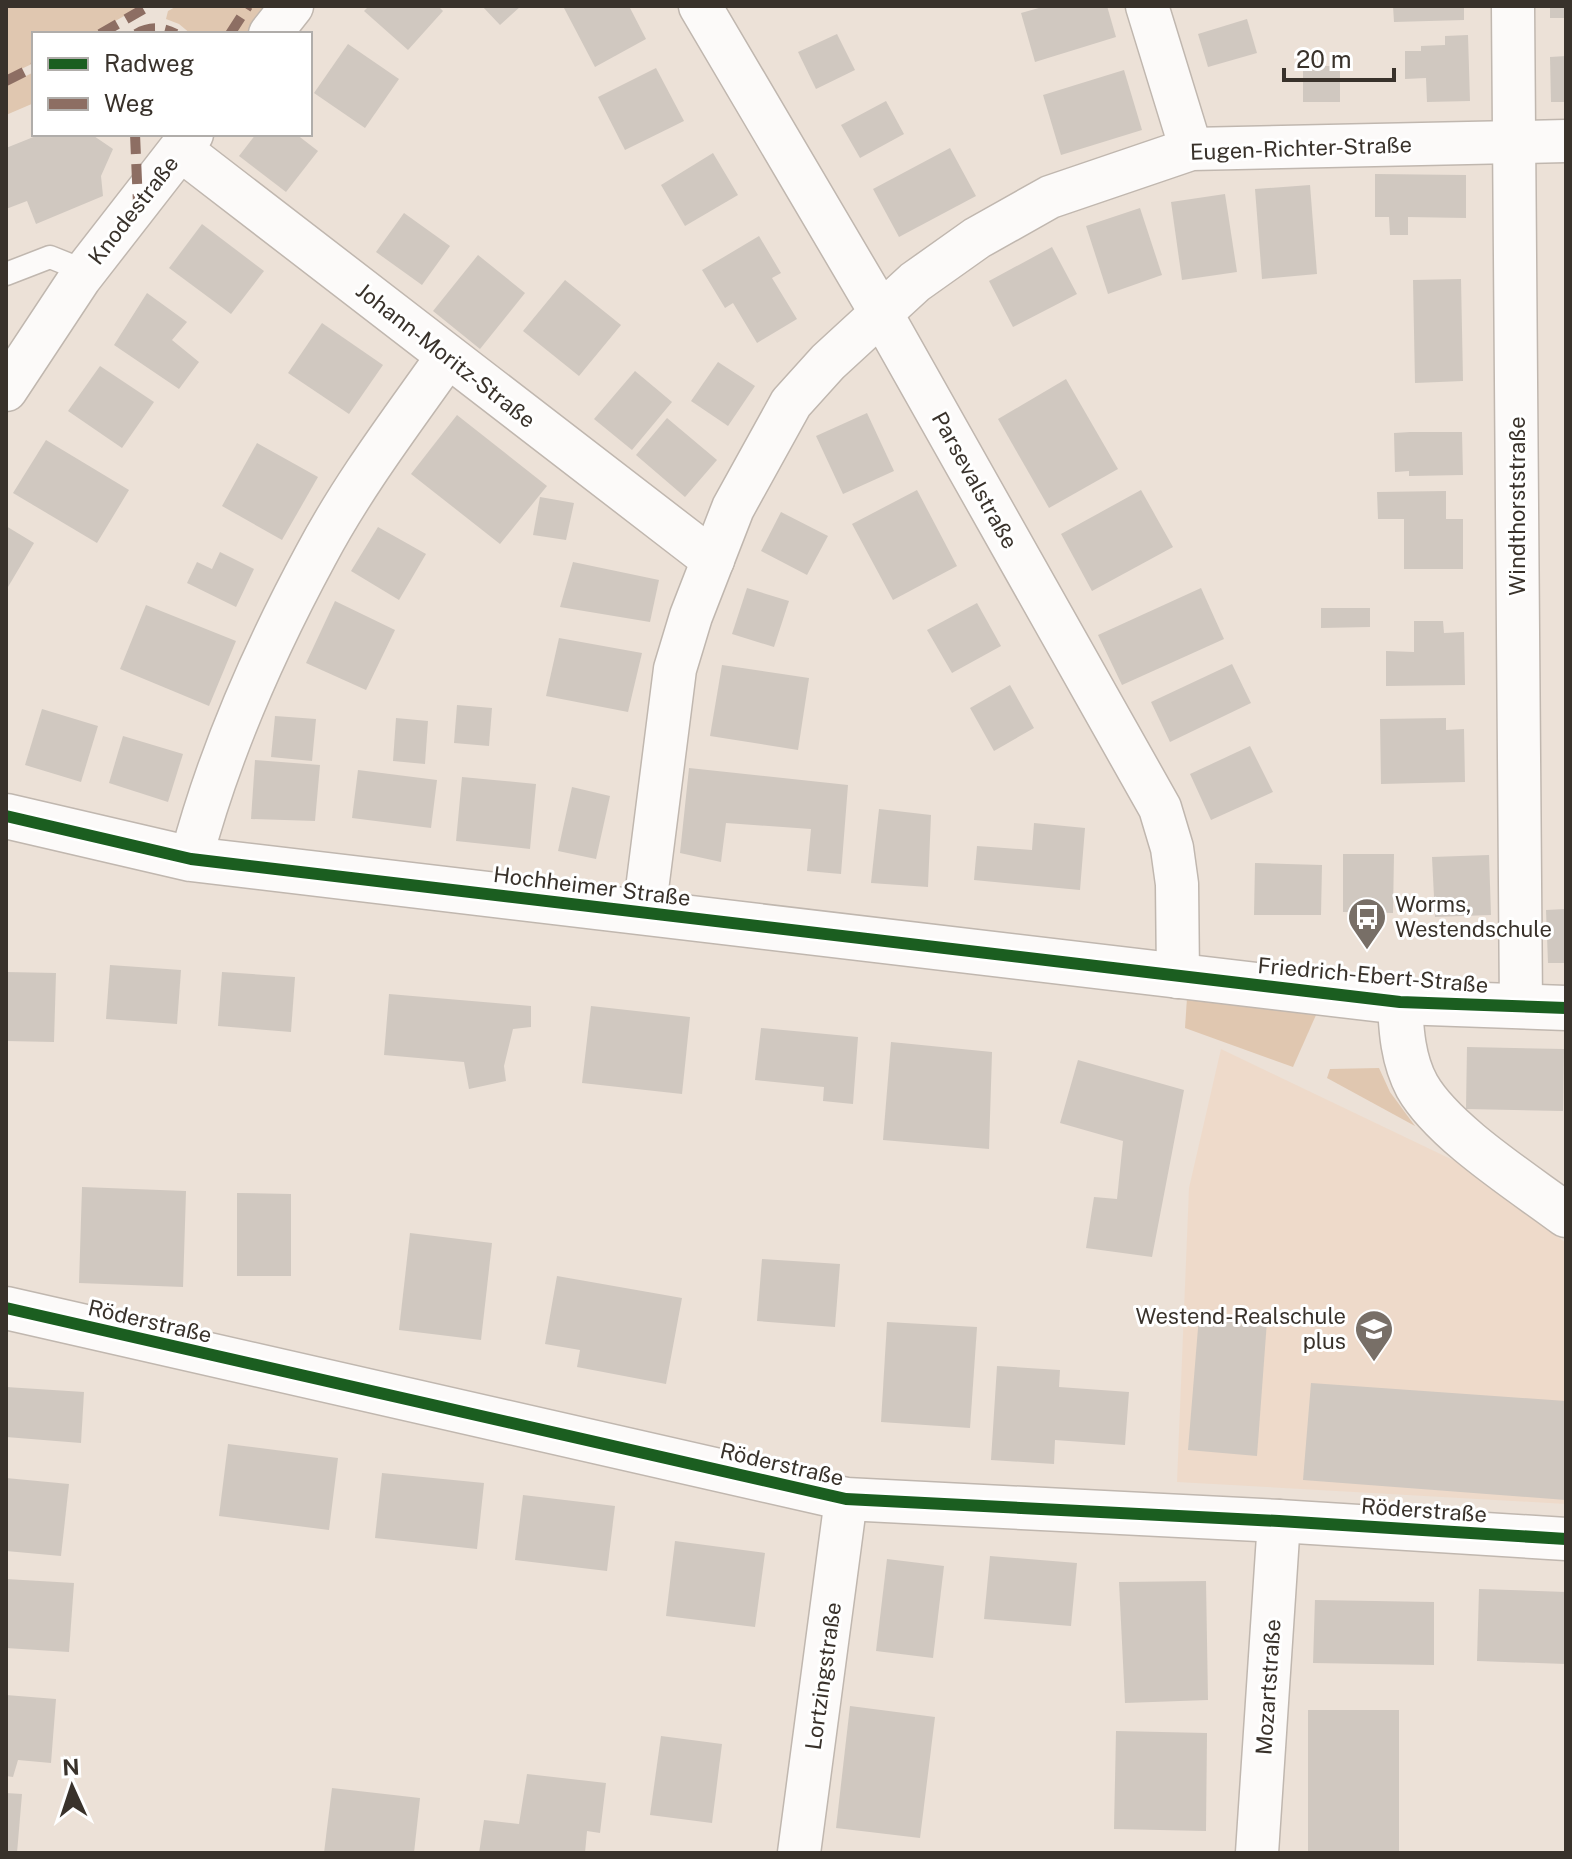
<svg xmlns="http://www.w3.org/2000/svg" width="1572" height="1859" font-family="'Public Sans',sans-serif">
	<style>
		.built { fill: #eedaca }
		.green { fill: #e0c7b0 }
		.building { fill: #d0c8c0 }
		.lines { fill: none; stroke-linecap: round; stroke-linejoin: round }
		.service-casing { stroke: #c0b7af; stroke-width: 25 }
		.minor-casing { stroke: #c0b7af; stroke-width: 45 }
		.tertiary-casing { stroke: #c0b7af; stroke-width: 47 }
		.service { stroke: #fcfaf9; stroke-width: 22 }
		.minor { stroke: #fcfaf9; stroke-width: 42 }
		.tertiary { stroke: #fcfaf9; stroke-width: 44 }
		.quiet { stroke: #8d6e63; stroke-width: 10; stroke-dasharray: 20 10; stroke-linecap: butt }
		.cycleway-casing { stroke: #fff; stroke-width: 17 }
		.cycleway { stroke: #1b5e20; stroke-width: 12 }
		.labels { text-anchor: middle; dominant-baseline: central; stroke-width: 6; stroke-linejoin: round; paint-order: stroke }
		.street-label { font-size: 22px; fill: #39322b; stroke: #fff }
		.poi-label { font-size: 22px; fill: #39322b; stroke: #fff; text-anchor: start }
	</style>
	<rect width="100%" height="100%" fill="#ece1d7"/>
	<polygon class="built" points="1221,1049 1455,1161 1566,1243 1566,1504 1177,1482 1189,1188"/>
	<g class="green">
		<polygon points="6,6 142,6 92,34 34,34 34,63 6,76"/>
		<polygon points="177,6 276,6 253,34 191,34 179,24 166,19 168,11"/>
		<polygon points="34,72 34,103 6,115 6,86"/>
		<polygon points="1187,998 1316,1015 1293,1067 1185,1028"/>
		<polygon points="1379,1068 1390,1092 1415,1126 1327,1078 1330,1069"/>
	</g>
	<g class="building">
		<polygon points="369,6 438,6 443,11 408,50 364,11"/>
		<polygon points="482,6 521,6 500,25"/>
		<polygon points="568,6 629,6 646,39 595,67 564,8"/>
		<polygon points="1046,6 1107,6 1116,37 1035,62 1021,13"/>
		<polygon points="1393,6 1464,6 1464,20 1394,22"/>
		<rect x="1550" y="6" width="16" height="12"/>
		<polygon points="1247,19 1257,53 1208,67 1198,34"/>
		<polygon points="837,34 855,70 816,89 798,52"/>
		<polygon points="1468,35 1470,101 1427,102 1426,78 1405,79 1405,51 1421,51 1421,46 1445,45 1445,36"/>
		<polygon points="348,44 399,79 365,128 314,93"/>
		<polygon points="1566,56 1566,102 1551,102 1550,57"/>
		<rect x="1303" y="66" width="37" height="36"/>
		<polygon points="656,68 684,121 625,150 598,97"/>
		<polygon points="1124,70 1142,130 1061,155 1043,95"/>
		<polygon points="886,101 904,134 860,158 841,125"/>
		<polygon points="41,134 91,134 113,149 101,176 103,196 36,224 27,201 6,209 6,148"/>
		<polygon points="256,134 296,134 318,151 286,192 239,156"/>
		<polygon points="950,148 976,196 899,237 873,189"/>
		<polygon points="713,153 738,195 685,226 661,185"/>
		<polygon points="1375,174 1466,175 1466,218 1408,217 1408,235 1390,235 1389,217 1375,217"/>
		<polygon points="1310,185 1317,274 1262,279 1255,189"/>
		<polygon points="1225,194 1237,272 1182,280 1171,202"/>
		<polygon points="1140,208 1162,275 1108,294 1086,226"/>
		<polygon points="404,213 450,246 422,285 376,252"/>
		<polygon points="202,224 264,271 231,314 169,268"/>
		<polygon points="759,236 781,273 772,278 797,319 757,343 733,303 725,308 702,270"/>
		<polygon points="1052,247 1077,294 1013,327 989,281"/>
		<polygon points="478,255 525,293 480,349 433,311"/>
		<polygon points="1461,279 1463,381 1415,383 1413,280"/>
		<polygon points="565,280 621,325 579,376 523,331"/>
		<polygon points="147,293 187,322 172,340 199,362 179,389 114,345"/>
		<polygon points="322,323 383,365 349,414 288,373"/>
		<polygon points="718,362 755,386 728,426 691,401"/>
		<polygon points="100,366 154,402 122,448 68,411"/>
		<polygon points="635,371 672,402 632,450 594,419"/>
		<polygon points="1066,379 1118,469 1049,508 998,419"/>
		<polygon points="867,413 894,471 843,494 816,436"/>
		<polygon points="457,415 547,486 500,544 411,474"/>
		<polygon points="667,418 717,460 685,497 636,455"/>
		<polygon points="1410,432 1462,432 1463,475 1409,476 1409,471 1395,472 1394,433"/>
		<polygon points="46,440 129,490 97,543 13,493"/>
		<polygon points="257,443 318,477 282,540 222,506"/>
		<polygon points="917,490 957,566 893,600 852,524"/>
		<polygon points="1141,490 1173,547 1092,591 1061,534"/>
		<polygon points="1446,491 1446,519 1463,519 1463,569 1404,569 1404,519 1378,519 1377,492"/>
		<polygon points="540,497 574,503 566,540 533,535"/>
		<polygon points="781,512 828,536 807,575 761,551"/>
		<polygon points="6,526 34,543 8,587 6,586"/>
		<polygon points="378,527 426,554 399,600 351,571"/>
		<polygon points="220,552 254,569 236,607 187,583 197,562 212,569"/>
		<polygon points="573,562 659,580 650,622 560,607"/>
		<polygon points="747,588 789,601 774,647 732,634"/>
		<polygon points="1201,588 1224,639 1122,685 1098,635"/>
		<polygon points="335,601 395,630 366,690 306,663"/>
		<polygon points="977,603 1001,646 952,673 927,630"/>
		<polygon points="146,605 236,641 209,706 120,669"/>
		<polygon points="1321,608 1370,608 1370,627 1321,628"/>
		<polygon points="1414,621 1443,621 1444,633 1464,632 1465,685 1386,686 1386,651 1414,652"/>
		<polygon points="559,638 642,653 628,712 546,696"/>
		<polygon points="1232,664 1251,703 1170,742 1151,702"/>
		<polygon points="722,665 809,678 798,750 710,736"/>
		<polygon points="1010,685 1034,728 994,751 970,708"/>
		<polygon points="457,705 492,708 489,746 454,743"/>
		<polygon points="42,709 98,726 81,782 25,765"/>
		<polygon points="275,716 316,719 312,761 271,757"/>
		<polygon points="396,718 428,721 425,764 393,761"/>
		<polygon points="1446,718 1446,730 1464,729 1465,782 1381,784 1380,719"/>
		<polygon points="123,736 183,754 168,802 109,783"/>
		<polygon points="1250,746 1273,792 1211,820 1190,774"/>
		<polygon points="255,760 320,765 315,821 251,819"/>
		<polygon points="689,768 848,785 841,874 807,871 811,829 726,823 721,862 680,853"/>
		<polygon points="358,770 437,780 431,828 352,818"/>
		<polygon points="462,777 536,784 530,849 456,841"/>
		<polygon points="572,787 610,796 596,859 558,851"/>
		<polygon points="879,809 931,815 928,887 871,883"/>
		<polygon points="1034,823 1085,828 1080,890 974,880 977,846 1032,850"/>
		<polygon points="1343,854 1394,854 1393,913 1343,912"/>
		<polygon points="1489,855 1491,915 1435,917 1432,857"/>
		<polygon points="1255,863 1322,865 1321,915 1254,915"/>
		<polygon points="1566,909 1566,963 1548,963 1546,910"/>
		<polygon points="110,965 181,970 177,1024 106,1019"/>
		<polygon points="6,972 56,973 54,1042 6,1041"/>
		<polygon points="222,972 295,977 291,1032 218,1026"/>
		<polygon points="389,994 531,1006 531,1027 513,1029 504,1066 506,1081 469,1089 464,1062 384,1055"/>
		<polygon points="591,1006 690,1017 682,1094 582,1083"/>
		<polygon points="761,1028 858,1037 853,1104 823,1101 824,1087 755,1080"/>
		<polygon points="891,1042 992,1052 989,1149 883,1140"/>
		<polygon points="1467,1047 1564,1049 1563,1111 1466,1109"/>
		<polygon points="1078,1060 1184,1090 1152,1257 1086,1248 1094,1197 1117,1199 1123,1141 1060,1123"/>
		<polygon points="82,1187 186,1191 183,1287 79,1283"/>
		<polygon points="237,1193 291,1194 291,1276 237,1276"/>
		<polygon points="410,1233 492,1243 481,1340 399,1330"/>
		<polygon points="762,1259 840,1264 835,1327 757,1321"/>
		<polygon points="557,1276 682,1298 666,1384 577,1367 580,1350 545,1344"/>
		<polygon points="1199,1316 1267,1321 1257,1456 1188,1450"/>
		<polygon points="887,1322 977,1327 970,1428 881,1422"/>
		<polygon points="997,1366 1060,1370 1059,1387 1129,1392 1125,1445 1055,1440 1054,1464 991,1460"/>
		<polygon points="1311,1383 1566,1401 1566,1500 1303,1480"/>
		<polygon points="6,1387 84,1392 81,1443 6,1437"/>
		<polygon points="228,1444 338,1458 329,1530 219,1516"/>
		<polygon points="382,1473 484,1483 477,1549 375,1538"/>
		<polygon points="6,1478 69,1484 61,1556 6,1551"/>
		<polygon points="523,1495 615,1506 607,1571 515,1560"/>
		<polygon points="675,1541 765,1553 755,1627 666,1616"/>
		<polygon points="990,1556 1077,1563 1071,1626 984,1619"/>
		<polygon points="887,1559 944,1566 933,1658 876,1651"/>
		<polygon points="6,1579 74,1583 69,1652 6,1648"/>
		<polygon points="1206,1581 1208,1700 1125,1703 1119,1582"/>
		<polygon points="1479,1589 1566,1592 1566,1664 1477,1661"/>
		<polygon points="1315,1600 1434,1602 1434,1665 1313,1663"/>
		<polygon points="6,1695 56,1699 51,1763 18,1760 13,1777 6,1776"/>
		<polygon points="850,1706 935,1717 920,1838 836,1828"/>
		<rect x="1308" y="1710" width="91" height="143"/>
		<polygon points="1116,1731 1207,1733 1206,1831 1114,1829"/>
		<polygon points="661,1736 722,1744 712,1823 650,1815"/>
		<polygon points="527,1774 606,1783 600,1833 587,1831 585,1853 479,1853 484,1820 519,1824"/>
		<polygon points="332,1788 420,1798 414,1853 324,1853"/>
		<polygon points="6,1793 22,1794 17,1853 6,1853"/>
	</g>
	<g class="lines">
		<g class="service-casing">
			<polyline id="service" points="6,274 50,257 85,271"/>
		</g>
		<g class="minor-casing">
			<g id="minor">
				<polyline points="700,6 881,313 1160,808 1172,848 1177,884 1178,977"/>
				<polyline points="1147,6 1191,149"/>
				<polyline points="1513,6 1521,1007"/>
				<polyline points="270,34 292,6"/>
				<polyline points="181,150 713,560"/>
				<polyline points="6,390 80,278 192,134"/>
				<path d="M 191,859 C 219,753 264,651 316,555 C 353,485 402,421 447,357"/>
				<polyline points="644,913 675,669 691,616 733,508 791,403 828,362 915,282 977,238 1050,197 1191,149 1566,141"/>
				<polyline points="6,1308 846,1499 1279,1521 1566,1539"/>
				<polyline points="799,1853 846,1499"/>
				<polyline points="1257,1853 1279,1521"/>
			</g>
		</g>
		<g class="tertiary-casing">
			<g id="tertiary">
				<polyline points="6,816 191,859 1400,1002 1566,1008"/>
				<path d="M 1400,1002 C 1401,1030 1403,1060 1417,1086 C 1443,1132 1522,1182 1566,1215"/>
			</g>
		</g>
		<use href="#service" class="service"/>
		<use href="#minor" class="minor"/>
		<use href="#tertiary" class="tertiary"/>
		<g class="quiet">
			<polyline points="100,34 149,6"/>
			<path d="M 136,34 C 150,26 162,27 176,34"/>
			<polyline points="230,34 248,6"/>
			<polyline points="6,81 34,67"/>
			<polyline points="135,134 138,204"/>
		</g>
		<g class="cycleway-casing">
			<g id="cycleway">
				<polyline points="6,816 191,859 1400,1002 1566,1008"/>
				<polyline points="6,1308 846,1499 1279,1521 1566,1539"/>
			</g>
		</g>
		<use href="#cycleway" class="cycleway"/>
	</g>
	<defs>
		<g id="bus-pin" transform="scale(2)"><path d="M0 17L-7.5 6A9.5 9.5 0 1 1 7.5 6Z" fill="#786f67" stroke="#fff"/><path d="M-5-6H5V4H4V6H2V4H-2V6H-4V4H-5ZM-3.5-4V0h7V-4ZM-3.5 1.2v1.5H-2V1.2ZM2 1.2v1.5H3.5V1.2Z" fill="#fff"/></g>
		<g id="school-pin" transform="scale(2)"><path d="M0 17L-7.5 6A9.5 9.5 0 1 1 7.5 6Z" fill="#786f67" stroke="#fff"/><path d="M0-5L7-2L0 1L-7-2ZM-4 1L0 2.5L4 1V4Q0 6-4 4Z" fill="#fff"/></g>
	</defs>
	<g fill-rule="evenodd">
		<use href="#bus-pin" x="1367" y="917"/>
		<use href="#school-pin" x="1374" y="1329"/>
	</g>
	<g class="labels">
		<g class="street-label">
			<text transform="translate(1301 148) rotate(-2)">Eugen-Richter-Straße</text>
			<text transform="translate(133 210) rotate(-52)">Knodestraße</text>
			<text transform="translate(446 355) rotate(38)">Johann-Moritz-Straße</text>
			<text transform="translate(975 480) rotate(61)">Parsevalstraße</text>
			<text transform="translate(1517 506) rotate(-90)">Windthorststraße</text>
			<text transform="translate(592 886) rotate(7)">Hochheimer Straße</text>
			<text transform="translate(1373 975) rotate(5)">Friedrich-Ebert-Straße</text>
			<text transform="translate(150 1321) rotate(13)">Röderstraße</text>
			<text transform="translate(782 1464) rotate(13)">Röderstraße</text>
			<text transform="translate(1424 1510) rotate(4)">Röderstraße</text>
			<text transform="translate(823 1676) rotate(-82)">Lortzingstraße</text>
			<text transform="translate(1268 1687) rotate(-86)">Mozartstraße</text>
		</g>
		<g class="poi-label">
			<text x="1395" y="904">Worms,<tspan x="1395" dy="25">Westendschule</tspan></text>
			<text x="1346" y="1316" text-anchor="end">Westend-Realschule<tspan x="1346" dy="25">plus</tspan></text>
		</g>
	</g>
	<rect width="1572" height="1859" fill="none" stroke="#39322b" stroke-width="16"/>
	<rect x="32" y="32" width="280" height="104" fill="#ffffff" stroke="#b0adaa" stroke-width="2"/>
	<rect x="48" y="58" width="40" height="12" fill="#1b5e20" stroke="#b0adaa" stroke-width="2"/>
	<text x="104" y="72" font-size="24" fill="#39322b">Radweg</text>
	<rect x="48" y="98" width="40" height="12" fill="#8d6e63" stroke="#b0adaa" stroke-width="2"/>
	<text x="104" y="112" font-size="24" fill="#39322b">Weg</text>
	<g transform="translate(72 1787) rotate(357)" stroke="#ffffff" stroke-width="6" paint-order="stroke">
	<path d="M0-6L14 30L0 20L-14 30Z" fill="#39322b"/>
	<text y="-12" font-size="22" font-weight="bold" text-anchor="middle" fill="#39322b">N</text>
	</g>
	<path d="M1284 68v12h110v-12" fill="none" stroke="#39322b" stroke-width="4"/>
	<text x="1296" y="68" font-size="24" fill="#39322b" stroke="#ffffff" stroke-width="6" paint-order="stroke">20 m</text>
</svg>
